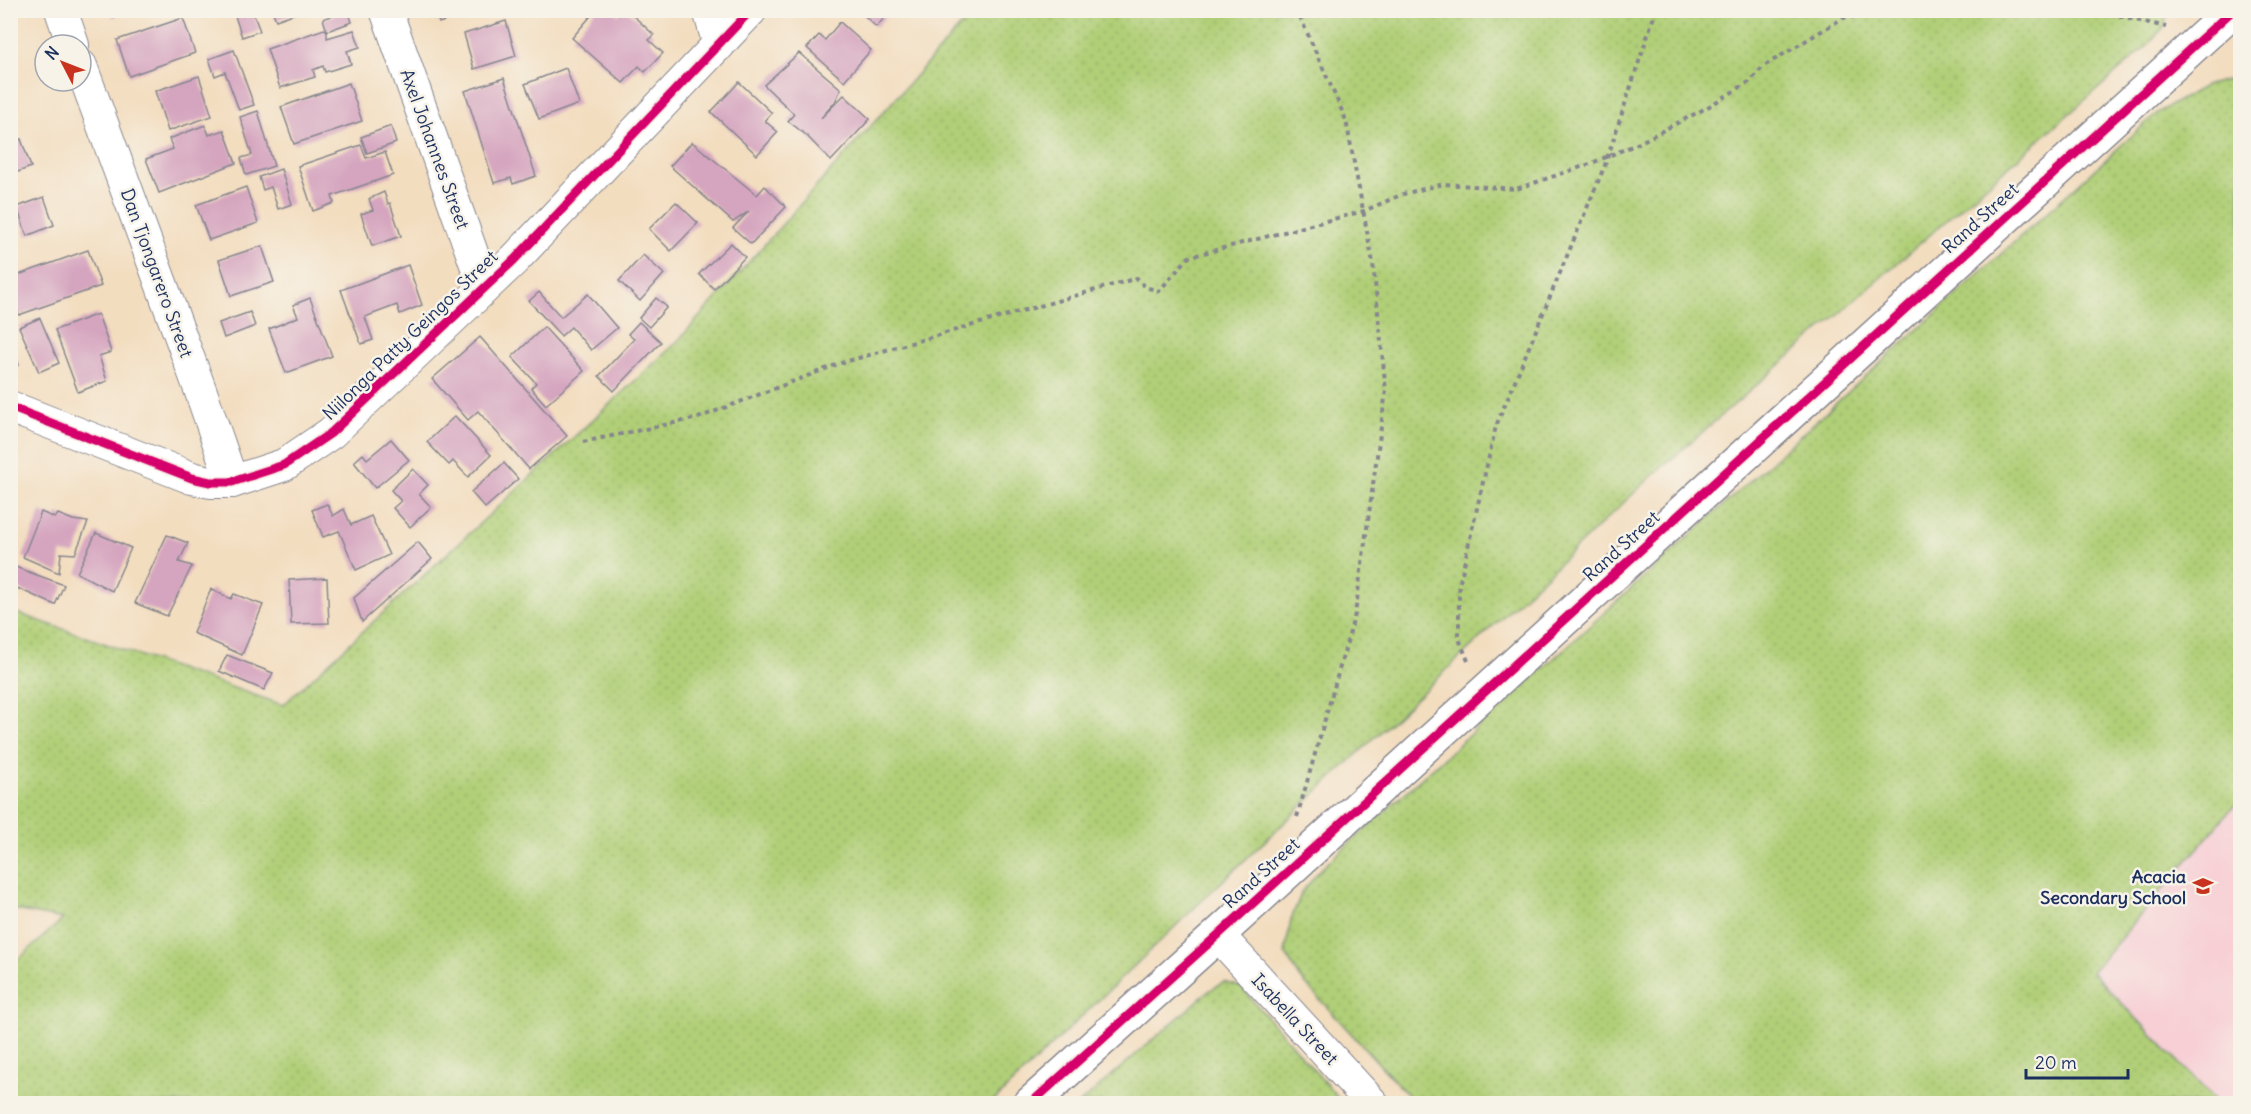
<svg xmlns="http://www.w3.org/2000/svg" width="2251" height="1114" font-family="Delius,sans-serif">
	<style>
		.built { fill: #f7cfd5 }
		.grass { fill: url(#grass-dots); stroke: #667f6a; stroke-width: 1.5 }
		.building { fill: #d5a5bf }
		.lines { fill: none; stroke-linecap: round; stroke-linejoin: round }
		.minor-casing { stroke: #87868e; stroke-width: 34 }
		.tertiary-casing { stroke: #87868e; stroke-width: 36 }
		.path { stroke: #87868e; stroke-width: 4; stroke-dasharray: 4.5 4.5; stroke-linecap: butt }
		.minor { stroke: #fff; stroke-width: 32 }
		.tertiary { stroke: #fff; stroke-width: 33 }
		.cycleway-casing { stroke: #f7f3e8; stroke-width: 13 }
		.cycleway { stroke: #d6006c; stroke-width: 9 }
		.labels { text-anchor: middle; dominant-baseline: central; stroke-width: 5; stroke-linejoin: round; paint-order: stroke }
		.street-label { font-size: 18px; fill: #1b2f5e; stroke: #f7f3e8 }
		.poi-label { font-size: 18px; font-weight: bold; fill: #1b2f5e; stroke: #f7f3e8; text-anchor: end }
	</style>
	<defs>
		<pattern id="grass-dots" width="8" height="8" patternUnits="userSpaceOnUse" patternTransform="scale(1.5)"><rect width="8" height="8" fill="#b0cf77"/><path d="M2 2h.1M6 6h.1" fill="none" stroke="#97b269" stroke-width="1.8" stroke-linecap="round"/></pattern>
	</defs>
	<rect width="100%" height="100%" fill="#f7f3e8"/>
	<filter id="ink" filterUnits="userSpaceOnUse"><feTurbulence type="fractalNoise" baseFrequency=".0167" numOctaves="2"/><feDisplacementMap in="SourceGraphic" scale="12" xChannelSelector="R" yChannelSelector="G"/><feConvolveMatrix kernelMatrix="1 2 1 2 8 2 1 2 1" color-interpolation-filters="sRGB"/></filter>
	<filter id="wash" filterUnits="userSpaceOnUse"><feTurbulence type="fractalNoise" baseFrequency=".008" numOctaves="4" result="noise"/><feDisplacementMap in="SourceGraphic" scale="24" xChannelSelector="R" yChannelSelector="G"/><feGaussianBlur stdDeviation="1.35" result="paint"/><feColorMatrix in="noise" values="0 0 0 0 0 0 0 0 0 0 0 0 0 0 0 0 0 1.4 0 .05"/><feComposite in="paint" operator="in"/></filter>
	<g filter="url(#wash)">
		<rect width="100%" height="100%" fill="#f3ddbf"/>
		<polygon class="built" points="2240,799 2240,1103 2218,1103 2092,972"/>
		<g class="grass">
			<polygon points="975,10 2168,11 2164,27 2145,48 1652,476 1212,891 992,1103 11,1103 11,966 63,919 11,909 11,611 283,705 676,343"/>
			<polygon points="2240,76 2240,799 2092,972 2218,1103 1415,1103 1301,979 1285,953 1291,919 1302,892 1321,869 2157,113 2205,86"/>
			<polygon points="1224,982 1241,987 1343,1103 1080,1103 1210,990"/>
		</g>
		<g id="blocks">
			<g class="building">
				<polygon points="110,10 130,10 130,11 113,17"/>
				<polygon points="233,10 252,10 260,31 242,37"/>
				<polygon points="272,10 302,10 302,11 276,20"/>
				<polygon points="345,10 348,10 352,22 327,31 323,19"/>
				<polygon points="435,10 473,10 473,11 439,23"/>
				<polygon points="596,10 614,10 619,15 623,10 627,10 654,35 649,40 663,53 645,72 639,66 623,83 572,38"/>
				<polygon points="859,10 892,10 876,27"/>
				<polygon points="183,18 195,53 129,76 117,40"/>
				<polygon points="506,21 516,56 474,69 464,34"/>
				<polygon points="840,22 871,50 844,81 807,48 819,35 825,40"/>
				<polygon points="324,29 327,31 327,38 354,30 360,47 347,51 351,64 325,72 323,66 313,70 315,77 280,88 267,49"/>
				<polygon points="234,50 254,105 239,110 225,72 215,76 209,59"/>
				<polygon points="799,53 841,89 835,102 821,118 844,95 870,119 831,161 806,135 788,121 794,114 764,85"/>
				<polygon points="566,68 579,104 539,119 525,84"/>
				<polygon points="199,76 212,116 168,131 155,91"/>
				<polygon points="504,78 536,176 513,184 511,178 494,183 465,91"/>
				<polygon points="739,82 772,113 765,121 778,132 757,155 711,112"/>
				<polygon points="349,83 362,121 294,144 281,107"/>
				<polygon points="10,85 19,107 10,110"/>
				<polygon points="258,111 274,166 246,175 241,158 252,155 240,117"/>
				<polygon points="205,125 209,135 224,130 236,163 159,193 146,159 173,149 169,139"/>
				<polygon points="391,126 396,143 367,153 361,137"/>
				<polygon points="21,139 31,167 10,175 10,143"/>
				<polygon points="692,142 757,195 765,186 786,207 751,244 733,228 749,211 733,222 670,166"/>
				<polygon points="361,145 366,158 385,152 393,175 332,196 334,203 313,211 298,166"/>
				<polygon points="281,169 292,204 278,209 271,187 263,190 259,177"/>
				<polygon points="246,187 258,223 209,240 196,205"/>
				<polygon points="384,192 388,204 390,203 401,236 372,246 361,214 373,210 369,199"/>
				<polygon points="44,197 54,225 27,236 17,207"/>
				<polygon points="676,202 698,223 671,251 649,229"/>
				<polygon points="731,243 745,257 714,289 699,274"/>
				<polygon points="262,246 274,282 231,296 219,260"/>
				<polygon points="88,250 101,286 19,315 10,290 10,278"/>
				<polygon points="643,255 664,274 640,301 619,281"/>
				<polygon points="408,265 422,305 400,314 397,305 365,317 373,340 361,344 341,290"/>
				<polygon points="539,292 561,317 588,294 617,328 591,350 571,327 561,336 529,301"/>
				<polygon points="310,298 332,356 286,373 269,329 298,317 293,305"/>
				<polygon points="656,298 667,307 649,327 639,318"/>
				<polygon points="250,312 255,326 224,338 219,323"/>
				<polygon points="98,314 111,352 99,356 107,381 78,392 55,330"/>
				<polygon points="40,318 59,363 39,372 19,327"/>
				<polygon points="639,322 661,342 614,391 599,376 634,339 628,334"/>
				<polygon points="544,327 584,371 546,405 531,388 536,383 512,357"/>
				<polygon points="480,337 567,436 529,469 478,411 468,420 432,379"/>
				<polygon points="10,343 19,365 10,368"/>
				<polygon points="455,416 491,455 468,477 453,461 449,465 427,442"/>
				<polygon points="391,439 409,460 375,488 354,462 363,454 367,459"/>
				<polygon points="504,463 518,479 485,508 471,492"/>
				<polygon points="413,469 428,485 419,494 431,507 410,527 393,508 401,501 391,490"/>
				<polygon points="327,504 333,516 344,509 351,525 371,516 389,555 356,570 339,531 323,537 312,510"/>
				<polygon points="41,512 55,518 58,514 73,520 88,522 75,554 61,553 59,573 23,557"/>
				<polygon points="96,533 131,548 112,591 77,573"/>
				<polygon points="167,535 188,543 179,562 192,566 167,616 135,603"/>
				<polygon points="418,542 432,559 362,622 354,598"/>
				<polygon points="10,565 64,585 55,605 10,585"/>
				<polygon points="327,578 329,623 291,624 289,580"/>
				<polygon points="211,589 231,599 234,594 263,605 242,655 193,633"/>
				<polygon points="227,655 273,673 264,690 219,671"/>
			</g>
		</g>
	</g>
	<g filter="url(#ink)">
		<use href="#blocks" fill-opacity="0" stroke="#87868e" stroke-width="1.5"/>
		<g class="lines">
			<g class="minor-casing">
				<g id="minor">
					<polyline points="61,10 73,45"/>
					<polyline points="386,10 484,287"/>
					<polyline points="709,10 719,45"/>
					<polyline points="81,66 201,392 232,482"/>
					<polyline points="10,407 192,478 210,482 232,482 284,465 331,433 514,260 751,10"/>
					<polyline points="1218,935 1373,1104"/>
				</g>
			</g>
			<g class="tertiary-casing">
				<polyline id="tertiary" points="1030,1104 1218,935 2233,10"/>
			</g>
			<g class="path">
				<polyline points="2093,10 2166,27"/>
				<polyline points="583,442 698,418 841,363 1137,278 1145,287 1159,291 1189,257 1364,211 1403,194 1444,184 1516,189 1587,165 1637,144 1706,108 1749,82 1764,66 1843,18 1913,10"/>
				<polyline points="1468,661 1459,639 1459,586 1496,426 1605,165 1656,10"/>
				<polyline points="1297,817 1355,614 1386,391 1373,263 1346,120 1297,10"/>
			</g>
			<use href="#minor" class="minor"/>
			<use href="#tertiary" class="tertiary"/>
			<g class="cycleway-casing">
				<g id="cycleway">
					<polyline points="10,407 192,478 210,482 232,482 284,465 331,433 514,260 751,10"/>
					<polyline points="1030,1104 1218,935 2233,10"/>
				</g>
			</g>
			<use href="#cycleway" class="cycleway"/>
		</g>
	</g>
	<defs>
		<g id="school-bare" transform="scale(1.62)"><path d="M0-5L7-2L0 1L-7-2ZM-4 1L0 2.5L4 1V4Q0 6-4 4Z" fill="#c8321e" stroke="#f7f3e8" stroke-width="2.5" paint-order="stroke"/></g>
	</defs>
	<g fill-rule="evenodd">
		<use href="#school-bare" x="2203" y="886"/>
	</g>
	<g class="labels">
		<g class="street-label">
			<text transform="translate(435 149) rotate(70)">Axel Johannes Street</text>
			<text transform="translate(1980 218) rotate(-42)">Rand Street</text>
			<text transform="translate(157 273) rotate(70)">Dan Tjongarero Street</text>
			<text transform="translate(410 335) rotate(-44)">Niilonga Patty Geingos Street</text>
			<text transform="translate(1621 546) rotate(-42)">Rand Street</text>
			<text transform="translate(1261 873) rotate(-42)">Rand Street</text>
			<text transform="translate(1295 1019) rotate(47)">Isabella Street</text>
		</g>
		<g class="poi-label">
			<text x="2186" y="876">Acacia<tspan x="2186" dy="21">Secondary School</tspan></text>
		</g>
	</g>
	<rect width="2251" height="1114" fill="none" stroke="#f7f3e8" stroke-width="36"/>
	<g transform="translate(63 63) rotate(312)"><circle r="28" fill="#f7f3e8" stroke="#9fa5b1" stroke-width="1.5"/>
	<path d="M0-4.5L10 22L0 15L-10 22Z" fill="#c8321e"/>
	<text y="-9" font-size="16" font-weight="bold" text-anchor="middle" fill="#1b2f5e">N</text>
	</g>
	<path d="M2026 1069v9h102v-9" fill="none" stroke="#1b2f5e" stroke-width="3"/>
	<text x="2035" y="1069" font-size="18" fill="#1b2f5e" stroke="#f7f3e8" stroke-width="4.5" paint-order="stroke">20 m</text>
</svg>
